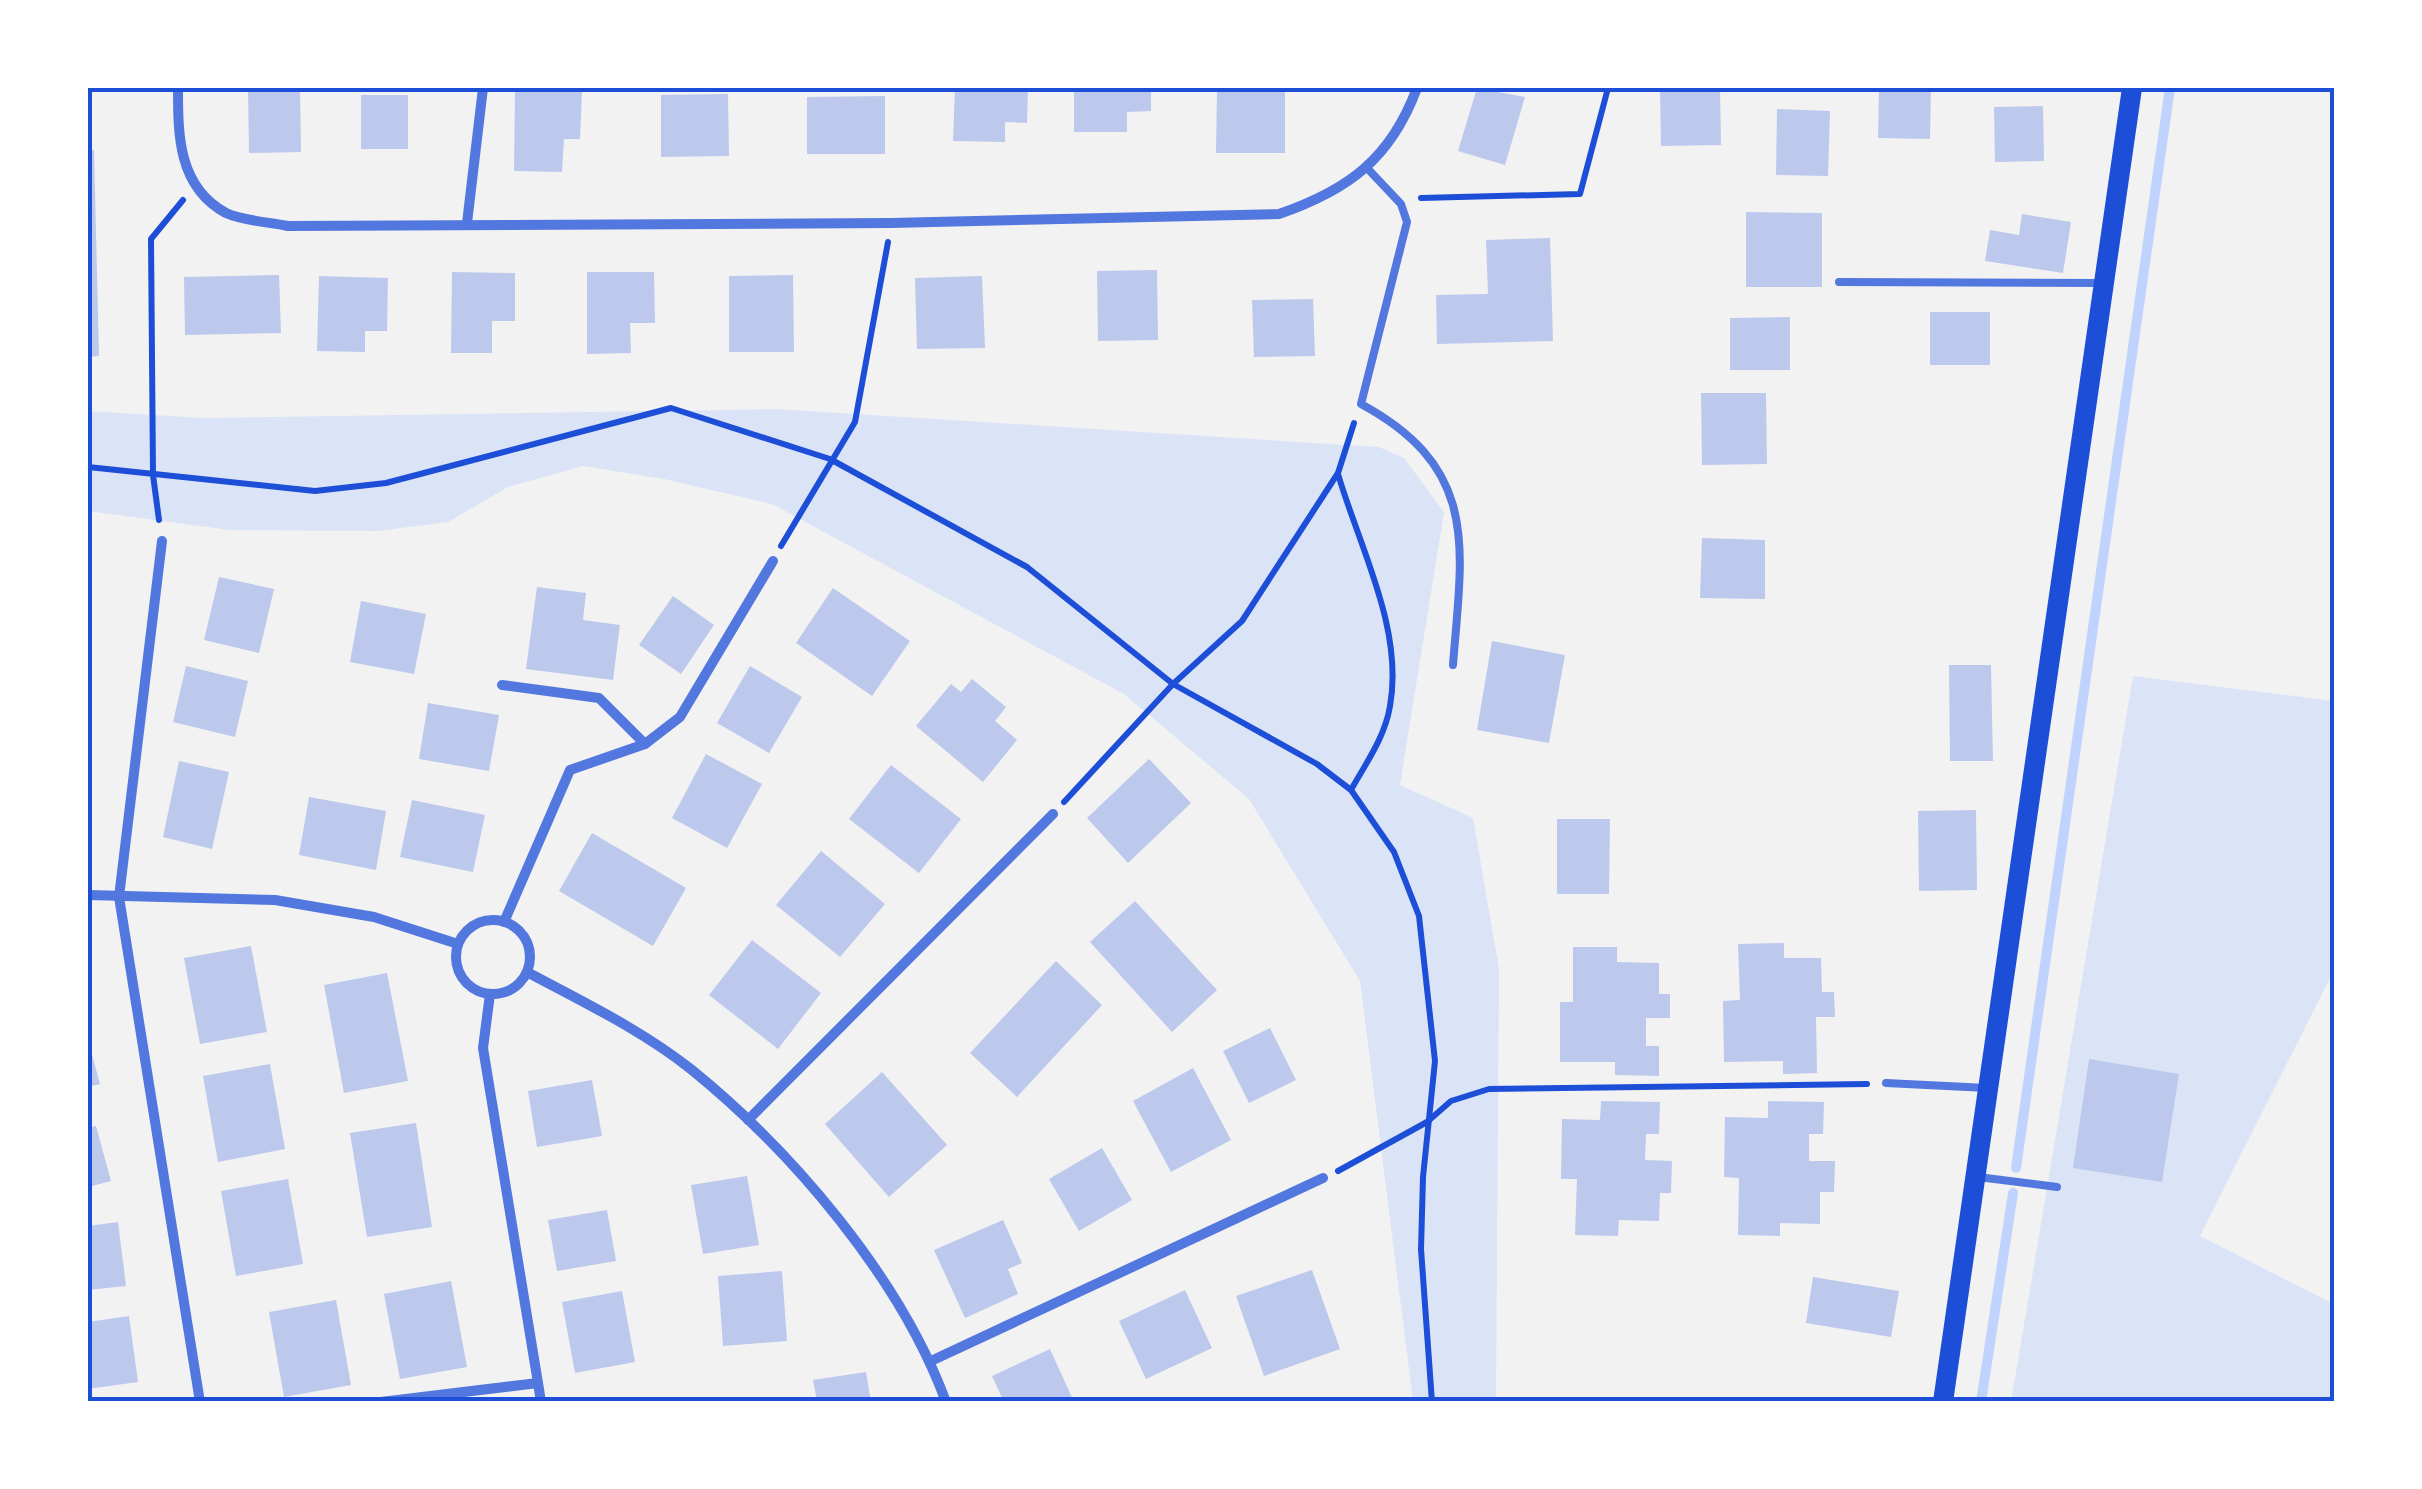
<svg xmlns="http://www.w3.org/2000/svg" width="2422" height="1489" font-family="'PT Sans Narrow',sans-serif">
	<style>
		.green { fill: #dbe4f7 }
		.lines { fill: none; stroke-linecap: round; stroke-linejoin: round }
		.stream { stroke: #bfd3fe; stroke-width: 10 }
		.building { fill: #bdc9ec }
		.path { stroke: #1d4ed8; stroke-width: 6 }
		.service { stroke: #5277de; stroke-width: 8 }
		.minor { stroke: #5277de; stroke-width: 10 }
		.secondary { stroke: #1d4ed8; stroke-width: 20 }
		.neatline { fill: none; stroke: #1d4ed8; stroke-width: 4 }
	</style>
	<rect width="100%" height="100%" fill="#f2f2f2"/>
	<g class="green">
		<polygon points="776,409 1379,447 1404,458 1444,512 1400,785 1473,818 1499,969 1496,1401 1413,1401 1360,981 1249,799 1124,694 772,504 664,479 583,466 508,487 448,522 378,531 229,530 88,511 88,411 203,418"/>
		<polygon points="2133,676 2334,701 2334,970 2200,1236 2334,1304 2334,1401 2011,1402"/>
	</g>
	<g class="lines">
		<g class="stream">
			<polyline points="2016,1168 2170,88"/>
			<polyline points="1981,1402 2013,1193"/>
		</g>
	</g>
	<g class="building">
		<polygon points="248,88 300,88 301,152 249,153"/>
		<polygon points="955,88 1028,88 1027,123 1005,122 1005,142 953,141"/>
		<polygon points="1074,88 1151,88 1151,111 1127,112 1127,132 1074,132"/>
		<polygon points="1217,88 1285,88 1285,153 1216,153"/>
		<polygon points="1477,88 1525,97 1505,165 1458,151"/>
		<polygon points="1660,88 1720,88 1721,145 1661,146"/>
		<polygon points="1879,88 1931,88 1930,139 1878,138"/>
		<polygon points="515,90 582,91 580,139 564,139 562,172 514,171"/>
		<polygon points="728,94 729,156 661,157 661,95"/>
		<rect x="361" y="95" width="47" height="54"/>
		<polygon points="885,96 885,154 807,154 807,97"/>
		<polygon points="2043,106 2044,161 1995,162 1994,107"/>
		<polygon points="1777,109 1830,111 1828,176 1776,175"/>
		<polygon points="88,150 94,150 99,356 88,357"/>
		<polygon points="1746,212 1822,213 1822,287 1746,287"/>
		<polygon points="2022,214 2071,222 2063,273 1985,261 1990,230 2019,235"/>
		<polygon points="1550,238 1553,341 1437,344 1436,295 1488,294 1486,240"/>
		<polygon points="1157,270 1158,340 1098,341 1097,271"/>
		<polygon points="452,272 515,273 515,321 492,321 492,353 451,353"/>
		<polygon points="587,272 654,272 655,323 630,323 631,353 587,354"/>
		<polygon points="279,275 281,333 185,335 184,277"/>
		<polygon points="793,275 794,352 729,352 729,276"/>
		<polygon points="319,276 388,278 387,331 365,331 365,352 317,351"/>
		<polygon points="982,276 985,348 917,349 915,278"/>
		<polygon points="1313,299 1315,356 1254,357 1252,300"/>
		<rect x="1930" y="312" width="60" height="53"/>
		<polygon points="1790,317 1790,370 1730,370 1730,318"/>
		<polygon points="1701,393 1766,393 1767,464 1702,465"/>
		<polygon points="1702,538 1765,540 1765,599 1700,598"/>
		<polygon points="219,577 274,589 259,653 204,640"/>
		<polygon points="537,587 586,593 583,620 620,625 613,680 526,669"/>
		<polygon points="833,588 910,641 872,696 796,643"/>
		<polygon points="673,596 714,625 681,674 639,645"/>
		<polygon points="361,601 426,614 414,674 350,662"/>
		<polygon points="1492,641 1565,655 1549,743 1477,730"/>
		<polygon points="1949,665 1991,665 1993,761 1950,761"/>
		<polygon points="186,666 248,681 235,737 173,722"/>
		<polygon points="750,666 802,697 769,753 717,723"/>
		<polygon points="972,679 1006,707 995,721 1017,740 983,782 916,726 951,684 961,692"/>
		<polygon points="428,703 499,715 489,771 419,759"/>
		<polygon points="706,754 762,784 727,848 672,818"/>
		<polygon points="1149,759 1191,803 1128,863 1087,818"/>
		<polygon points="179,761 229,772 212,849 163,837"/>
		<polygon points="891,765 961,819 919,873 849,819"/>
		<polygon points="309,797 386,811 376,870 299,855"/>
		<polygon points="412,800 485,815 473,872 400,857"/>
		<polygon points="1976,810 1977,890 1919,891 1918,811"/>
		<polygon points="1557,819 1610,819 1609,894 1557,894"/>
		<polygon points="592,833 686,888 653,946 559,891"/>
		<polygon points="821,851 885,904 840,957 776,905"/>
		<polygon points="1135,901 1217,990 1172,1032 1090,942"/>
		<polygon points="752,940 821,993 778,1049 709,995"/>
		<polygon points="1784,943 1784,958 1821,958 1822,992 1834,992 1835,1017 1816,1017 1817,1073 1783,1074 1783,1061 1724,1062 1723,1001 1740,1000 1738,944"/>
		<polygon points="251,946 267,1032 200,1044 184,958"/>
		<polygon points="1573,947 1617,947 1617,962 1659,963 1659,994 1670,994 1670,1018 1646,1018 1646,1046 1659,1046 1659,1076 1615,1075 1615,1062 1560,1062 1560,1002 1573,1002"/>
		<polygon points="1056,961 1102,1005 1017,1097 970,1053"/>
		<polygon points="387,973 408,1081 344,1093 324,985"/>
		<polygon points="1270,1028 1296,1080 1249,1103 1223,1051"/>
		<polygon points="89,1044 100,1084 88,1087 88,1045"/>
		<polygon points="2089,1059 2179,1074 2162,1182 2073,1168"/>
		<polygon points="270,1064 285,1149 218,1162 203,1076"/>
		<polygon points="1193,1068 1231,1140 1171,1172 1133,1101"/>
		<polygon points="882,1072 947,1145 889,1197 825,1124"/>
		<polygon points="592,1080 602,1136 537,1147 528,1091"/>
		<polygon points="1601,1101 1660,1102 1659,1134 1646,1134 1645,1160 1672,1161 1671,1193 1660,1193 1659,1221 1619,1220 1618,1236 1575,1235 1577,1179 1561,1179 1562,1119 1600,1120"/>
		<polygon points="1768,1101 1824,1102 1823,1134 1809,1134 1809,1161 1835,1161 1834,1192 1820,1192 1820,1224 1780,1223 1780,1236 1738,1235 1739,1178 1724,1177 1725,1117 1768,1118"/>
		<polygon points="416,1123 432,1227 367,1237 350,1133"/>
		<polygon points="96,1126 111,1181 88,1187 88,1128"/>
		<polygon points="1102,1148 1132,1200 1079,1231 1049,1179"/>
		<polygon points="747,1176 759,1245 703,1254 691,1185"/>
		<polygon points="288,1179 303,1264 236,1276 221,1191"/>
		<polygon points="607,1210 616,1261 557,1271 548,1220"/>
		<polygon points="1003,1220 1022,1263 1008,1269 1018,1294 965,1318 934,1250"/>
		<polygon points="118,1222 126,1286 88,1290 88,1226"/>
		<polygon points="1312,1270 1340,1349 1264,1376 1236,1296"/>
		<polygon points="782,1271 787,1341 723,1346 718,1276"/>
		<polygon points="1813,1277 1899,1291 1891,1337 1806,1323"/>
		<polygon points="451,1281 467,1367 400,1379 384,1294"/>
		<polygon points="1185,1290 1212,1348 1146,1379 1119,1321"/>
		<polygon points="622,1291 635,1362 575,1373 562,1302"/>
		<polygon points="336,1300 351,1385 284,1397 269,1312"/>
		<polygon points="129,1316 138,1382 88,1389 88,1322"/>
		<polygon points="1050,1349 1074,1402 1004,1402 992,1376"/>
		<polygon points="866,1372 871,1402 817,1402 813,1380"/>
	</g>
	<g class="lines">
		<g class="path">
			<polyline points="1421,198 1580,194 1608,88"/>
			<polyline points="88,467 315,491 386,483 671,408 830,459 1027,567 1173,684 1317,764 1351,790 1394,852 1419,916 1435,1061 1423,1177 1421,1249 1432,1402"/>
			<path d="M 1338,474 C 1359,546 1404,629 1390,706 C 1385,737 1366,763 1351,790"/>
			<polyline points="159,520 153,475 151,239 183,200"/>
			<polyline points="781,546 855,422 888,242"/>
			<polyline points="1064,802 1173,684 1242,621 1338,473 1354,423"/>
			<polyline points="1338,1171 1427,1122 1451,1101 1489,1089 1867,1084"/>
		</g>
		<g class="service">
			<path d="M 1367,168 L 1401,204 L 1407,222 L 1361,404 C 1481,469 1462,548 1453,665"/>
			<polyline points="1839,282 2100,283"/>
			<polyline points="1886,1083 1987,1088"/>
			<polyline points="1978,1177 2057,1187"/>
		</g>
		<g class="minor">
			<path d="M 178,88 C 178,135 178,187 226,213 C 243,221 270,222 288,226 L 891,223 L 1279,214 C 1349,190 1391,158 1417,88"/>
			<polyline points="467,223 483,88"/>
			<polyline points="162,541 119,897 200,1402"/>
			<polyline points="502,685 599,698 645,744"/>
			<polyline points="88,895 275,900 374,917 458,944"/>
			<circle cx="493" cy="957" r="37"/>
			<polyline points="504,922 570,770 645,744 680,717 773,561"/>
			<path d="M 527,972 C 583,1002 642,1030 692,1070 C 793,1152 901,1279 946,1402"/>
			<polyline points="748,1120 1053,814"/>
			<polyline points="931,1361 1323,1178"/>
			<polyline points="538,1383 541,1402"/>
			<polyline points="381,1402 538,1383 483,1048 490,994"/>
		</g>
		<polyline class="secondary" points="1943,1402 2132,88"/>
	</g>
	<rect width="2422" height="1489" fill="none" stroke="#ffffff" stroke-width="180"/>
	<rect x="90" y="90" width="2242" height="1309" class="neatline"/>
</svg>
